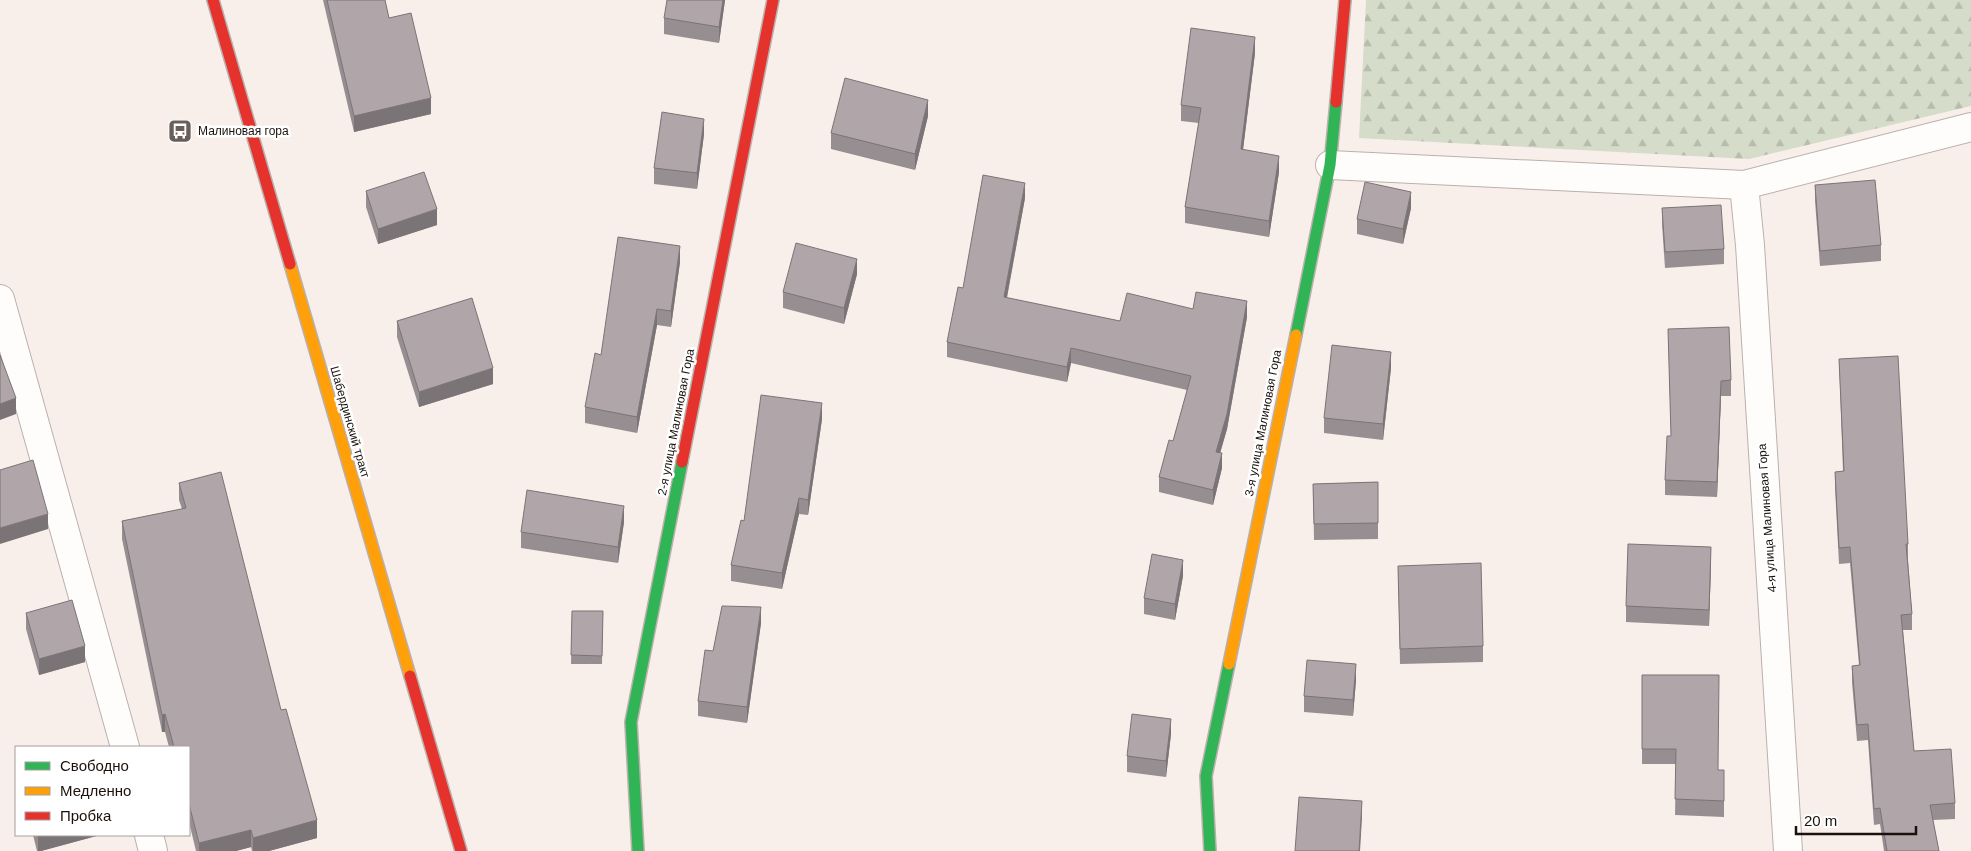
<svg xmlns="http://www.w3.org/2000/svg" width="1971" height="851" font-family="Arial,sans-serif">
	<style>
		.forest { fill: url(#forest-firs) }
		.lines { fill: none; stroke-linecap: round; stroke-linejoin: round }
		.street-casing { stroke: #bab1ac; stroke-width: 30 }
		.fast-casing { stroke: #bab1ac; stroke-width: 14 }
		.slow-casing { stroke: #bab1ac; stroke-width: 14 }
		.jam-casing { stroke: #bab1ac; stroke-width: 14 }
		.street { stroke: #fefdfc; stroke-width: 28 }
		.fast { stroke: #30b455; stroke-width: 11 }
		.slow { stroke: #ff9f0a; stroke-width: 11 }
		.jam { stroke: #e5322d; stroke-width: 11 }
		.wall { fill: #978e91 }
		.shaded-wall { fill: #7b7476 }
		.building { fill: #b0a5a9; stroke: #7b7476 }
		.labels { text-anchor: middle; dominant-baseline: central; stroke-width: 5; stroke-linejoin: round; paint-order: stroke }
		.poi-label { font-size: 12px; fill: #1b120d; stroke: #fff; text-anchor: start }
		.street-label { font-size: 12px; fill: #1b120d; stroke: #fff }
	</style>
	<defs>
		<pattern id="forest-firs" width="22" height="20" patternUnits="userSpaceOnUse" patternTransform="scale(1.25)"><rect width="22" height="20" fill="#d6dcca"/><path d="M5 1l3.5 6h-7zM16 11l3.5 6h-7z" fill="#b7bcac"/></pattern>
	</defs>
	<rect width="100%" height="100%" fill="#f8efea"/>
	<polygon class="forest" points="1366,0 1971,0 1971,106 1749,159 1359,138"/>
	<g class="lines">
		<g class="street-casing">
			<g id="street">
				<polyline points="1330,165 1744,185 1971,127"/>
				<polyline points="1744,185 1750,245 1788,851"/>
				<polyline points="0,299 125,747"/>
				<polyline points="149,835 153,851"/>
			</g>
		</g>
		<g class="fast-casing">
			<g id="fast">
				<polyline points="1296,335 1330,165 1336,102"/>
				<polyline points="638,851 631,722 682,462"/>
				<polyline points="1210,851 1206,776 1229,664"/>
			</g>
		</g>
		<g class="slow-casing">
			<g id="slow">
				<polyline points="290,264 410,676"/>
				<polyline points="1229,664 1296,335"/>
			</g>
		</g>
		<g class="jam-casing">
			<g id="jam">
				<polyline points="213,0 290,264"/>
				<polyline points="1336,102 1345,0"/>
				<polyline points="682,462 773,0"/>
				<polyline points="410,676 461,851"/>
			</g>
		</g>
		<use href="#street" class="street"/>
		<use href="#fast" class="fast"/>
		<use href="#slow" class="slow"/>
		<use href="#jam" class="jam"/>
	</g>
	<g class="wall">
		<polygon points="323,0 385,0 389,18 431,114 354,132"/>
		<polygon points="725,0 719,43 664,34 664,18"/>
		<polygon points="1255,53 1243,150 1279,172 1269,237 1185,223 1185,207 1199,123 1181,121 1181,105"/>
		<polygon points="928,116 915,170 831,149 831,133"/>
		<polygon points="704,134 697,189 654,184 654,168"/>
		<polygon points="1815,185 1881,245 1881,261 1820,266 1815,201"/>
		<polygon points="366,191 437,225 378,244 366,207"/>
		<polygon points="1025,198 1007,298 1120,321 1193,309 1247,317 1227,429 1220,453 1222,468 1213,505 1159,492 1159,477 1173,441 1187,390 1071,363 1067,382 947,357 947,342 963,288"/>
		<polygon points="1411,208 1403,244 1357,234 1357,219"/>
		<polygon points="1662,208 1724,249 1724,264 1665,268 1662,224"/>
		<polygon points="680,262 671,327 657,325 637,433 585,423 585,407 601,355"/>
		<polygon points="857,274 844,324 783,308 783,292"/>
		<polygon points="397,321 493,384 419,407 397,337"/>
		<polygon points="1668,329 1731,380 1731,396 1721,396 1717,497 1665,495 1665,480 1671,436"/>
		<polygon points="1839,359 1908,544 1908,560 1912,614 1912,630 1903,630 1914,751 1955,803 1955,819 1933,820 1939,851 1884,851 1880,824 1874,825 1868,740 1857,741 1852,682 1852,666 1859,665 1850,563 1839,564 1835,487 1835,472 1843,471"/>
		<polygon points="1391,368 1383,440 1324,433 1324,418"/>
		<polygon points="822,419 808,515 799,514 782,589 731,581 731,565 744,521"/>
		<polygon points="1378,482 1378,539 1314,540 1313,484"/>
		<polygon points="179,483 281,710 317,838 269,851 252,851 251,847 236,851 196,851 189,822 189,747 169,747 165,732 162,732 122,539 122,521 182,509 179,500"/>
		<polygon points="624,522 618,563 521,548 521,532"/>
		<polygon points="1711,563 1709,626 1626,622 1626,606"/>
		<polygon points="1398,566 1483,646 1483,662 1400,664"/>
		<polygon points="1183,576 1175,620 1144,614 1144,598"/>
		<polygon points="572,611 603,611 602,664 571,664"/>
		<polygon points="26,613 85,662 39,675 26,629"/>
		<polygon points="761,623 747,723 698,716 698,701 713,651"/>
		<polygon points="1642,675 1718,770 1724,786 1724,817 1675,815 1676,764 1642,764"/>
		<polygon points="1356,680 1353,716 1304,712 1304,696"/>
		<polygon points="1171,734 1166,777 1127,772 1127,756"/>
		<polygon points="33,835 100,835 41,851 37,851"/>
	</g>
	<g class="shaded-wall">
		<polygon points="723,0 725,0 719,43 719,27"/>
		<polygon points="1255,37 1255,53 1241,165 1241,149"/>
		<polygon points="431,98 431,114 354,132 354,116"/>
		<polygon points="928,100 928,116 915,170 915,154"/>
		<polygon points="704,119 704,134 697,189 697,173"/>
		<polygon points="1279,156 1279,172 1269,237 1269,221"/>
		<polygon points="1025,183 1025,198 1004,312 1004,297"/>
		<polygon points="1411,192 1411,208 1403,244 1403,229"/>
		<polygon points="437,209 437,225 378,244 378,229"/>
		<polygon points="680,246 680,262 671,327 671,311"/>
		<polygon points="857,259 857,274 844,324 844,308"/>
		<polygon points="1247,301 1247,317 1227,429 1216,467 1216,452"/>
		<polygon points="657,309 657,325 637,433 637,417"/>
		<polygon points="1071,348 1071,363 1067,382 1067,367"/>
		<polygon points="1391,352 1391,368 1383,440 1383,424"/>
		<polygon points="493,368 493,384 419,407 419,392"/>
		<polygon points="1721,381 1721,396 1717,497 1717,482"/>
		<polygon points="16,398 16,414 0,420 0,404"/>
		<polygon points="822,403 822,419 808,515 808,500"/>
		<polygon points="1222,453 1222,468 1213,505 1213,490"/>
		<polygon points="799,498 799,514 782,589 782,573"/>
		<polygon points="624,506 624,522 618,563 618,547"/>
		<polygon points="48,514 48,529 0,544 0,528"/>
		<polygon points="1711,547 1711,563 1709,626 1709,610"/>
		<polygon points="1183,560 1183,576 1175,620 1175,604"/>
		<polygon points="761,607 761,623 747,723 747,707"/>
		<polygon points="85,646 85,662 39,675 39,659"/>
		<polygon points="1356,664 1356,680 1353,716 1353,700"/>
		<polygon points="165,714 165,732 162,732 162,715"/>
		<polygon points="1171,719 1171,734 1166,777 1166,761"/>
		<polygon points="1362,801 1362,817 1360,851 1359,851"/>
		<polygon points="317,820 317,838 269,851 253,851 253,838"/>
		<polygon points="251,830 251,847 236,851 199,851 199,843"/>
		<polygon points="43,835 100,835 41,851 38,851 38,836"/>
	</g>
	<g class="building">
		<polygon points="327,0 385,0 389,18 411,13 431,98 354,116"/>
		<polygon points="667,0 723,0 719,27 664,18"/>
		<polygon points="1191,28 1255,37 1241,149 1279,156 1269,221 1185,207 1201,108 1181,105"/>
		<polygon points="845,78 928,100 915,154 831,133"/>
		<polygon points="662,112 704,119 697,173 654,168"/>
		<polygon points="424,172 437,209 378,229 366,191"/>
		<polygon points="983,175 1025,183 1004,297 1120,321 1127,293 1193,309 1196,292 1247,301 1227,414 1216,452 1222,453 1213,490 1159,477 1169,440 1173,441 1191,376 1071,348 1067,367 947,342 958,287 963,288"/>
		<polygon points="1875,180 1881,245 1820,251 1815,185"/>
		<polygon points="1365,182 1411,192 1403,229 1357,219"/>
		<polygon points="1721,205 1724,249 1665,252 1662,208"/>
		<polygon points="618,237 680,246 671,311 657,309 637,417 585,407 595,353 601,355"/>
		<polygon points="796,243 857,259 844,308 783,292"/>
		<polygon points="472,298 493,368 419,392 397,321"/>
		<polygon points="1729,327 1731,380 1721,381 1717,482 1665,480 1667,436 1671,436 1668,329"/>
		<polygon points="1332,345 1391,352 1383,424 1324,418"/>
		<polygon points="0,355 16,398 0,404"/>
		<polygon points="1898,356 1908,544 1906,544 1912,614 1901,615 1914,751 1951,749 1955,803 1930,805 1939,851 1887,851 1880,808 1874,809 1868,724 1857,725 1852,666 1860,665 1850,547 1839,548 1835,472 1844,471 1839,359"/>
		<polygon points="761,395 822,403 808,500 799,498 782,573 731,565 741,520 744,521"/>
		<polygon points="33,460 48,514 0,528 0,470"/>
		<polygon points="221,472 281,710 286,709 317,820 253,838 251,830 199,843 189,804 189,747 174,747 165,714 162,715 122,521 186,508 179,483"/>
		<polygon points="1378,482 1378,523 1314,524 1313,484"/>
		<polygon points="527,490 624,506 618,547 521,532"/>
		<polygon points="1628,544 1711,547 1709,610 1626,606"/>
		<polygon points="1152,554 1183,560 1175,604 1144,598"/>
		<polygon points="1481,563 1483,646 1400,649 1398,566"/>
		<polygon points="72,600 85,646 39,659 26,613"/>
		<polygon points="722,606 761,607 747,707 698,701 705,650 713,651"/>
		<polygon points="572,611 603,611 602,656 571,655"/>
		<polygon points="1307,660 1356,664 1353,700 1304,696"/>
		<polygon points="1642,675 1719,675 1718,770 1724,770 1724,801 1675,799 1676,749 1642,749"/>
		<polygon points="1132,714 1171,719 1166,761 1127,756"/>
		<polygon points="1299,797 1362,801 1359,851 1295,851"/>
	</g>
	<defs>
		<g id="bus-square" transform="scale(1.25)"><rect x="-9" y="-9" width="18" height="18" rx="4" fill="#685f5a" stroke="#fff"/><path d="M-5-6H5V4H4V6H2V4H-2V6H-4V4H-5ZM-3.5-4V0h7V-4ZM-3.5 1.2v1.5H-2V1.2ZM2 1.2v1.5H3.5V1.2Z" fill="#fff"/></g>
	</defs>
	<g fill-rule="evenodd">
		<use href="#bus-square" x="180" y="131"/>
	</g>
	<g class="labels">
		<g class="poi-label">
			<text x="198" y="131">Малиновая гора</text>
		</g>
		<g class="street-label">
			<text transform="translate(350 422) rotate(74)">Шабердинский тракт</text>
			<text transform="translate(676 422) rotate(-79)">2-я улица Малиновая Гора</text>
			<text transform="translate(1263 423) rotate(-79)">3-я улица Малиновая Гора</text>
			<text transform="translate(1767 518) rotate(-94)">4-я улица Малиновая Гора</text>
		</g>
	</g>
	<rect x="15" y="746" width="175" height="90" fill="#ffffff" stroke="#a4a09e"/>
	<rect x="25" y="762" width="25" height="8" fill="#30b455" stroke="#a4a09e"/>
	<text x="60" y="771" font-size="15" fill="#1b120d">Свободно</text>
	<rect x="25" y="787" width="25" height="8" fill="#ff9f0a" stroke="#a4a09e"/>
	<text x="60" y="796" font-size="15" fill="#1b120d">Медленно</text>
	<rect x="25" y="812" width="25" height="8" fill="#e5322d" stroke="#a4a09e"/>
	<text x="60" y="821" font-size="15" fill="#1b120d">Пробка</text>
	<path d="M1796 826v8h120v-8" fill="none" stroke="#1b120d" stroke-width="2.5"/>
	<text x="1804" y="826" font-size="15" fill="#1b120d" stroke="#ffffff" stroke-width="4" paint-order="stroke">20 m</text>
</svg>
